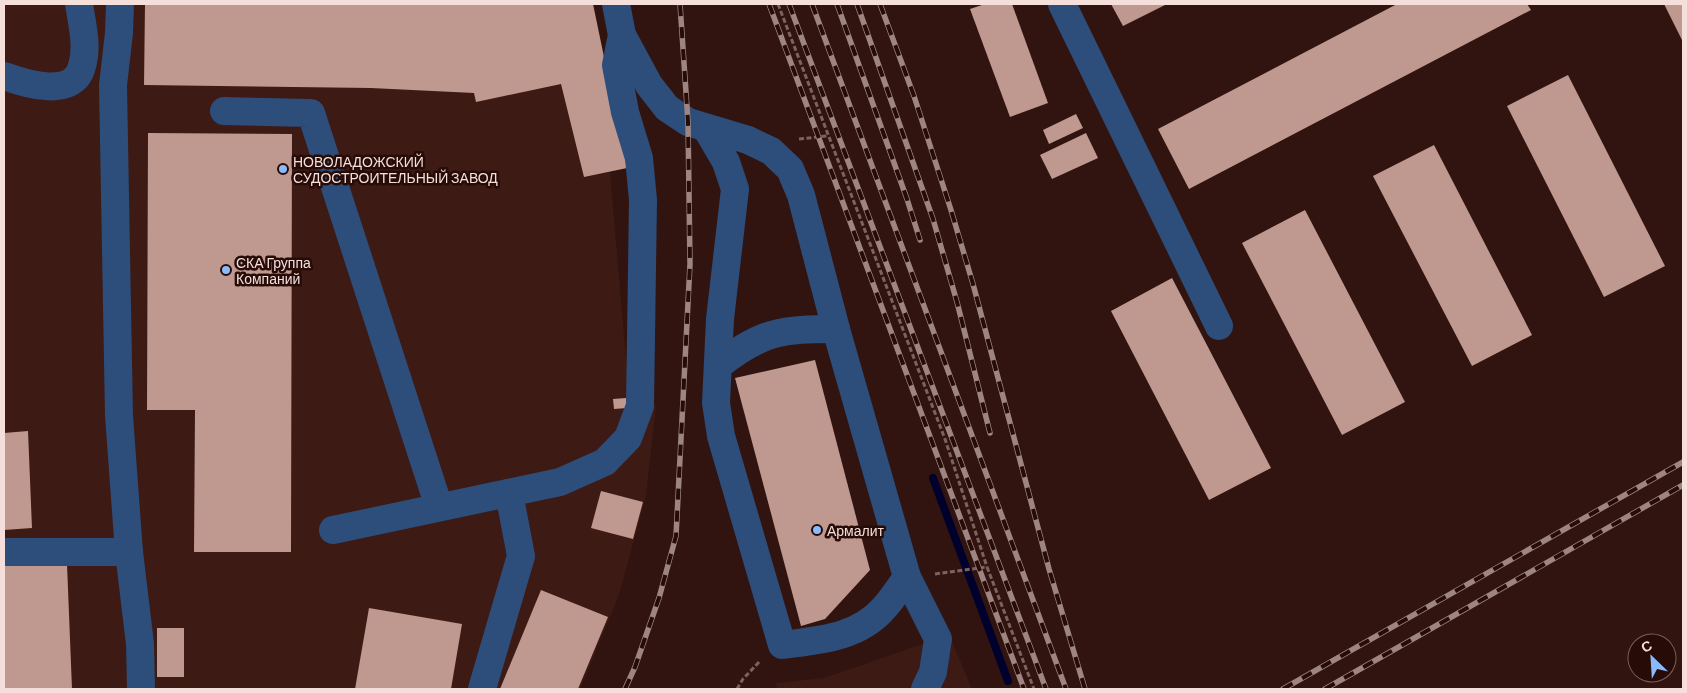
<svg xmlns="http://www.w3.org/2000/svg" width="1687" height="693" font-family="Barlow,sans-serif">
	<style>
		.built { fill: #3d1a13 }
		.lines { fill: none; stroke-linecap: round; stroke-linejoin: round }
		.stream { stroke: #00002d; stroke-width: 8 }
		.building { fill: #bf9890 }
		.path { stroke: #7c635e; stroke-width: 3; stroke-dasharray: 5 2.5; stroke-linecap: butt }
		.minor { stroke: #2d4d7a; stroke-width: 28 }
		.rail-casing { stroke: #9e8581; stroke-width: 5.5 }
		.rail { stroke: #260b06; stroke-width: 4; stroke-dasharray: 11; stroke-linecap: butt }
		.poi-dot { fill: #8abafc; stroke: #260b06; stroke-width: 2 }
		.labels { text-anchor: middle; dominant-baseline: central; stroke-width: 5; stroke-linejoin: round; paint-order: stroke }
		.poi-label { font-size: 14px; fill: #f4dfdb; stroke: #260b06; text-anchor: start }
	</style>
	<rect width="100%" height="100%" fill="#31140f"/>
	<g class="built">
		<polygon points="4,4 593,4 627,168 610,172 630,406 656,405 646,496 619,595 580,689 4,689"/>
		<polygon points="950,637 972,689 777,689 776,683 823,678 868,663 922,644"/>
	</g>
	<g class="lines">
		<polyline class="stream" points="933,478 1008,681"/>
	</g>
	<g class="building">
		<polygon points="145,4 593,4 627,168 584,177 561,84 476,102 474,93 371,88 144,85"/>
		<polygon points="985,4 1012,4 1048,103 1010,117 970,9"/>
		<polygon points="1111,4 1167,4 1123,26"/>
		<polygon points="1397,4 1527,4 1531,10 1189,189 1158,129"/>
		<polygon points="1664,4 1683,4 1683,42"/>
		<polygon points="1568,75 1665,266 1604,297 1507,106"/>
		<polygon points="1076,114 1083,128 1049,144 1043,130"/>
		<polygon points="148,133 292,134 291,552 194,552 195,410 147,410"/>
		<polygon points="1086,133 1098,158 1052,179 1040,155"/>
		<polygon points="1434,145 1532,335 1472,366 1373,176"/>
		<polygon points="1305,210 1405,402 1342,435 1242,243"/>
		<polygon points="1172,278 1271,468 1209,500 1111,311"/>
		<polygon points="815,360 870,570 825,619 801,626 735,378"/>
		<polygon points="626,398 627,408 614,409 613,399"/>
		<polygon points="28,431 32,528 4,530 4,433"/>
		<polygon points="601,491 643,502 633,539 591,528"/>
		<polygon points="67,564 72,689 4,689 4,566"/>
		<polygon points="541,590 608,617 578,689 500,689"/>
		<polygon points="369,608 462,624 451,689 355,689"/>
		<rect x="157" y="628" width="27" height="49"/>
	</g>
	<g class="lines">
		<g class="path">
			<polyline points="778,4 945,439 987,567"/>
			<polyline points="799,139 827,136"/>
			<polyline points="935,574 987,567 1034,689"/>
			<polyline points="737,689 743,679 760,661"/>
		</g>
		<g class="minor">
			<polyline points="120,4 119,33 113,85 119,416 129,552 140,644 141,689"/>
			<polyline points="616,4 622,35 649,85 667,108 688,122 748,140 771,151 790,169 801,195 836,329 907,577 938,639 933,672 925,689"/>
			<polyline points="1062,4 1219,326"/>
			<path d="M 4,76 C 26,84 74,99 82,66 C 88,46 82,24 79,4"/>
			<polyline points="224,111 311,113 439,507"/>
			<path d="M 706,128 L 726,162 L 735,189 L 720,319 L 716,403 L 721,436 L 782,645 C 819,640 858,638 884,608 C 893,598 900,587 907,577"/>
			<path d="M 718,366 C 761,331 783,329 836,329"/>
			<polyline points="333,530 560,482 605,462 628,438 640,406 643,200 639,158 625,112 616,65 622,35"/>
			<polyline points="4,552 129,552"/>
			<polyline points="482,689 521,556 509,493"/>
		</g>
		<g class="rail-casing">
			<g id="rail">
				<polyline points="769,4 1024,689"/>
				<polyline points="789,4 1046,689"/>
				<polyline points="812,4 1066,689"/>
				<polyline points="837,4 907,199 920,240"/>
				<polyline points="857,4 933,219 957,302 990,433"/>
				<polyline points="880,4 914,96 951,210 973,284 1049,569 1085,689"/>
				<polyline points="625,689 635,667 659,598 676,536 690,264 688,122 680,4"/>
				<polyline points="1283,689 1683,462"/>
				<polyline points="1325,689 1683,485"/>
			</g>
		</g>
		<use href="#rail" class="rail"/>
	</g>
	<g class="poi-dot">
		<circle cx="283" cy="169" r="5"/>
		<circle cx="226" cy="270" r="5"/>
		<circle cx="817" cy="530" r="5"/>
	</g>
	<g class="labels">
		<g class="poi-label">
			<text x="293" y="161">НОВОЛАДОЖСКИЙ<tspan x="293" dy="16">СУДОСТРОИТЕЛЬНЫЙ ЗАВОД</tspan></text>
			<text x="236" y="262">СКА Группа<tspan x="236" dy="16">Компаний</tspan></text>
			<text x="827" y="530">Армалит</text>
		</g>
	</g>
	<rect width="1687" height="693" fill="none" stroke="#f4dfdb" stroke-width="10"/>
	<g transform="translate(1652 658) rotate(335)"><circle r="24" fill="#260b06" stroke="#78605b"/>
	<path d="M0-4L9 19L0 12L-9 19Z" fill="#8abafc"/>
	<text y="-8" font-size="14" font-weight="bold" text-anchor="middle" fill="#f4dfdb">С</text>
	</g>
</svg>
